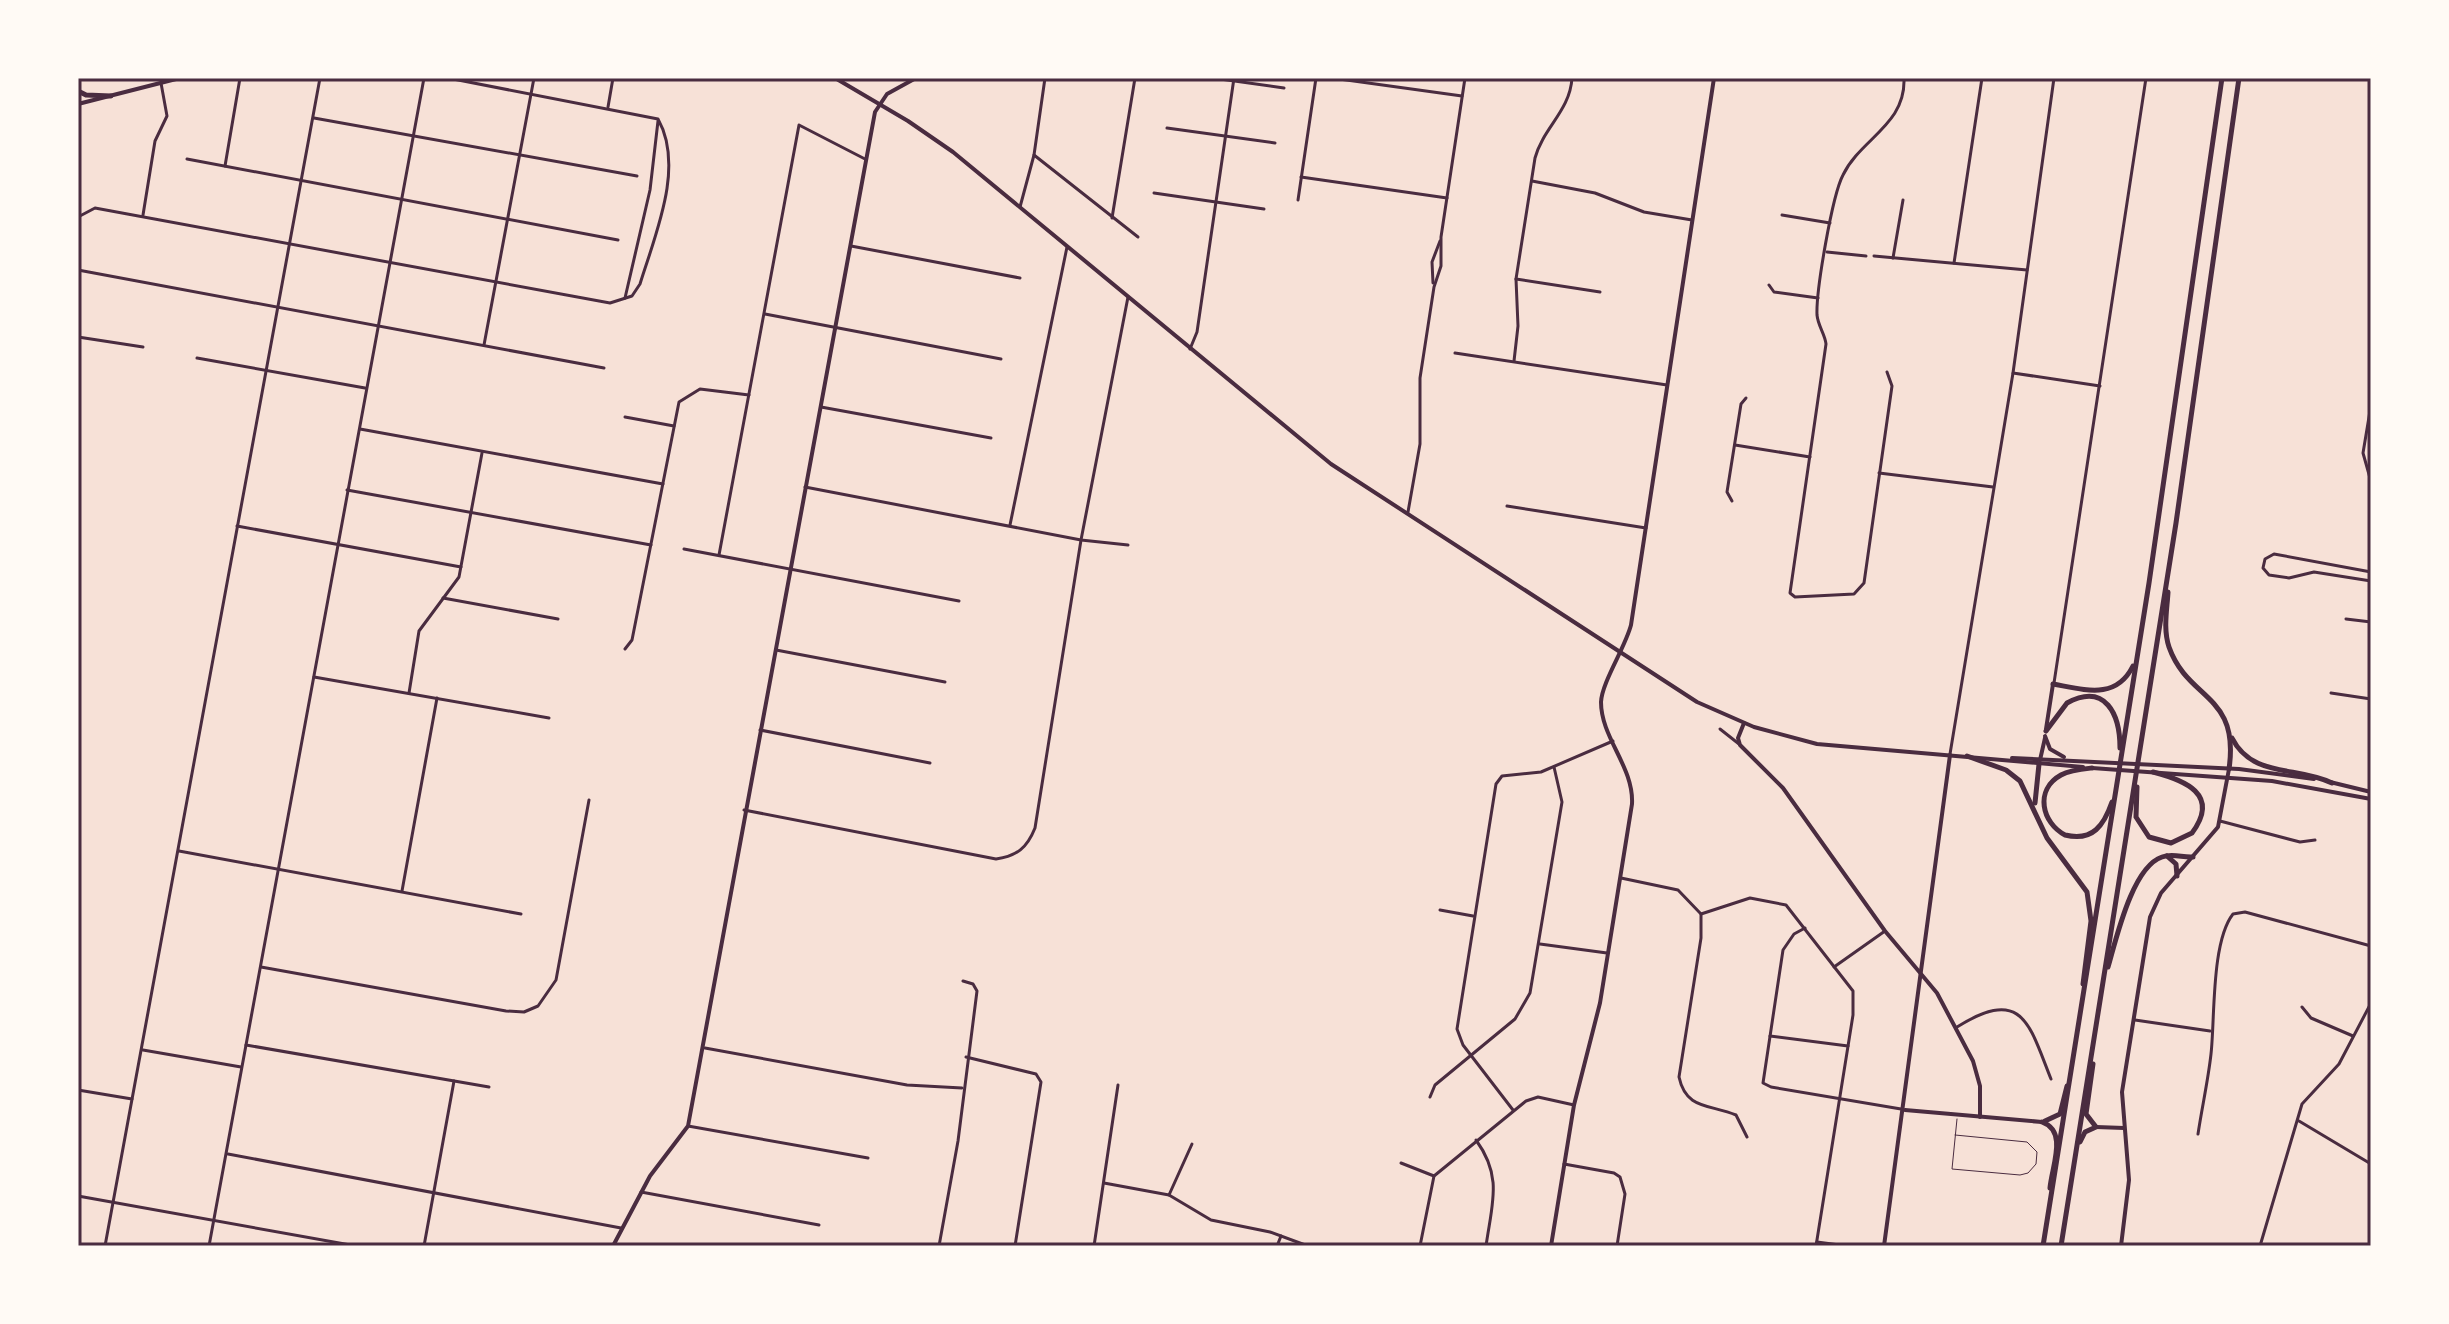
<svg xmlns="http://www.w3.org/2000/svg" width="2449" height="1324" font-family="Karla,sans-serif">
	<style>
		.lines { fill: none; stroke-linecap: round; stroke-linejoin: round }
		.service { stroke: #4a2c40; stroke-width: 1 }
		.minor { stroke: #4a2c40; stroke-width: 3 }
		.tertiary { stroke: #4a2c40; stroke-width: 4 }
		.primary { stroke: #4a2c40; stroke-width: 4 }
		.trunk { stroke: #4a2c40; stroke-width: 5 }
		.neatline { fill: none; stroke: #4a2c40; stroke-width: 3 }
	</style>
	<rect width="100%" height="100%" fill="#f7e1d7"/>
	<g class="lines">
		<polyline class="service" points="1955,1135 2027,1142 2037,1152 2036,1164 2028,1173 2020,1175 1952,1169 1957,1119"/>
		<g class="minor">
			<polyline points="1213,78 1284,88"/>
			<polyline points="1332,78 1462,96"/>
			<polyline points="608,107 613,78"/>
			<polyline points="314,118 637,176"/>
			<polyline points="1167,128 1275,143"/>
			<polyline points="1034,155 1138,237"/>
			<polyline points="187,159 618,240"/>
			<polyline points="225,166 240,78"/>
			<polyline points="1301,177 1447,198"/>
			<polyline points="1532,181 1595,193 1644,212 1692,220"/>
			<polyline points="1154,193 1264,209"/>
			<polyline points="1298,200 1316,78"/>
			<polyline points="1020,207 1034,155 1045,78"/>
			<polyline points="143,215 155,141 167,116 161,83"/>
			<polyline points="1782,215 1830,223"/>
			<path d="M 78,217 L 95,208 L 610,303 L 632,296 L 640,284 C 655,235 685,167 658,119 L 448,78"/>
			<polyline points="1112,218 1135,78"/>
			<polyline points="851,246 1020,278"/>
			<polyline points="1827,252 1866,256"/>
			<polyline points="1874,256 2027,270"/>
			<polyline points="1893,258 1903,200"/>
			<polyline points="1954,263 1982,78"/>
			<polyline points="78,270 604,368"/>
			<polyline points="1516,279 1600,292"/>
			<polyline points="1433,283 1432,262 1440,241"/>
			<polyline points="1769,285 1774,292 1818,298"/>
			<polyline points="625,298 650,190 658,121"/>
			<polyline points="765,314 1001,359"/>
			<polyline points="78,337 143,347"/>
			<polyline points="484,345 534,78"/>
			<polyline points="1190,349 1197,332 1234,78"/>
			<polyline points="1455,353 1667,385"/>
			<polyline points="197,358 365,388"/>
			<path d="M 1514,361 L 1518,326 L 1516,279 L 1535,158 C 1543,128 1570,111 1572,78"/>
			<path d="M 1887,372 L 1892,386 L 1864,583 L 1854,594 L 1795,597 L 1790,593 L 1826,344 C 1825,334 1818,326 1817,315 C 1816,291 1832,196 1843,175 C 1861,138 1906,125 1904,78"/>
			<polyline points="2013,373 2100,386"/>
			<polyline points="821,407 991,438"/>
			<polyline points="625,417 674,426"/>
			<polyline points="360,429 663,484"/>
			<polyline points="1735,445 1810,457"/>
			<polyline points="1879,473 1993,487"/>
			<polyline points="2370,478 2363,453 2371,405"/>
			<polyline points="805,487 1081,540 1128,545"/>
			<polyline points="347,490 651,545"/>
			<polyline points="1732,501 1727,492 1741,404 1746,398"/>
			<polyline points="1507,506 1646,528"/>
			<polyline points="1408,512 1420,444 1420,378 1434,287 1441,266 1441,237 1465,78"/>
			<polyline points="1010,525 1067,247"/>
			<polyline points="237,526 461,567"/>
			<polyline points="684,549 959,601"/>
			<polyline points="719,555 799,125 865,159"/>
			<polyline points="2371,572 2274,554 2265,559 2263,568 2269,575 2289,578 2314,572 2371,581"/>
			<polyline points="443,598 558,619"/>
			<polyline points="2346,619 2371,622"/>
			<polyline points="625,649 632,640 679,402 700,389 749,395"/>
			<polyline points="776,650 945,682"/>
			<polyline points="314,677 549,718"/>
			<polyline points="2054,683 2146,78"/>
			<polyline points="409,693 419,631 459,577 482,453"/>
			<polyline points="2331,693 2371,699"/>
			<polyline points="1720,729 1739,744"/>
			<polyline points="760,730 930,763"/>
			<polyline points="1950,754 2013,373 2054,78"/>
			<path d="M 744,810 L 996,859 C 1017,856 1027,848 1035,828 L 1081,540 L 1128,297"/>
			<polyline points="2220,821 2300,842 2315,840"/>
			<polyline points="179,851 521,914"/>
			<path d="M 1621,878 L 1678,890 L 1701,914 L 1701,938 L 1679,1077 C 1686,1110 1710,1104 1736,1115 L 1747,1137"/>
			<polyline points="402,891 437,698"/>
			<polyline points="1440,910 1473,916"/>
			<polyline points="1701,914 1750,898 1786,905 1853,991 1853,1015 1816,1246"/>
			<polyline points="1805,928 1794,934 1783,950 1763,1083 1771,1087 1901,1109"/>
			<polyline points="1540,944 1607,953"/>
			<polyline points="261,967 506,1011 524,1012 538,1006 556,980 589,800"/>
			<polyline points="1834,967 1885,931"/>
			<polyline points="2302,1007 2311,1018 2353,1036"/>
			<polyline points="2135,1020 2210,1031"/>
			<path d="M 1957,1027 C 2023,986 2029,1024 2051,1079"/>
			<polyline points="1770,1036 1848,1046"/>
			<polyline points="246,1045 489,1087"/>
			<polyline points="705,1048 907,1085 962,1088"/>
			<polyline points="143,1050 241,1067"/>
			<polyline points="966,1057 1036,1074 1041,1082 1015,1246"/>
			<polyline points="78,1090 132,1099"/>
			<polyline points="1430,1097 1435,1085 1515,1019 1530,993 1562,802 1554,767"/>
			<polyline points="1513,1110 1463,1045 1457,1029 1496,784 1502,776 1541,772 1613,741"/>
			<polyline points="2299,1121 2371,1164"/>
			<polyline points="688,1126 868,1158"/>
			<path d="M 2198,1134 C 2202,1107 2208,1081 2211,1054 C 2215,1020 2211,942 2233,914 L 2245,912 L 2371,946"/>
			<path d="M 1476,1140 C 1503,1177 1492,1203 1486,1246"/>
			<polyline points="228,1154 621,1228"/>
			<polyline points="1401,1163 1434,1176"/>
			<polyline points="1564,1164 1614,1173 1620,1177 1625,1194 1617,1246"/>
			<polyline points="1104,1183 1169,1195 1211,1220 1270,1232 1308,1246"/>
			<polyline points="641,1192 819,1225"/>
			<polyline points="1169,1195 1192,1144"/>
			<polyline points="78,1196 356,1246"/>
			<polyline points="1817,1242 1847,1246"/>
			<polyline points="614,1245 623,1246"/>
			<polyline points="105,1246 320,78"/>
			<polyline points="209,1246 424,78"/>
			<polyline points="424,1246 454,1081"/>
			<polyline points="939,1246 958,1141 977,991 973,984 963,981"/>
			<polyline points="1094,1246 1118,1085"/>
			<polyline points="1277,1246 1281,1236"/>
			<polyline points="1420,1246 1434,1176 1526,1101 1538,1097 1574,1105"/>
			<polyline points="2260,1246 2302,1104 2339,1064 2371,1003"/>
		</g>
		<g class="tertiary">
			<polyline points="78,104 180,78"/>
			<polyline points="1744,723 1738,738 1740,745 1783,788 1885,931 1937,993 1973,1061 1980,1086 1980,1117"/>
			<polyline points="2046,729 2053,684"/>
			<polyline points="2040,760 2045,738"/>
			<polyline points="1905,1110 2042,1122"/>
			<polyline points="2096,1127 2124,1128"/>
			<polyline points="613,1246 650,1176 688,1126 875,112 887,94 916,78"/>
			<path d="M 1551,1246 L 1574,1105 L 1600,1003 L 1632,804 C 1634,767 1601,738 1601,702 C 1602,682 1625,648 1631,625 L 1714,78"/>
			<polyline points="1884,1246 1950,755"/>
			<polyline points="2121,1246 2129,1180 2122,1092 2150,917 2161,893 2218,827 2229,769"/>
		</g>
		<g class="primary">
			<polyline points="835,78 908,121 953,152 1331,464 1697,702 1754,727 1817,744 2083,767"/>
			<polyline points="2045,736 2050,749 2064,757"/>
			<polyline points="2012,758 2239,769 2314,779"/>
			<polyline points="2092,768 2272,781 2371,799"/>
			<polyline points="2330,782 2371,792"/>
		</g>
		<g class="trunk">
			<polyline points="78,91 86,95 111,96"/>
			<path d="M 2168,592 C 2167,610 2163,629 2169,647 C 2188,701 2240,693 2229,769"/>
			<path d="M 2053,684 C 2086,690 2116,700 2133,666"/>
			<path d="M 2046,731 L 2067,703 C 2106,682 2120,715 2120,748"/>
			<path d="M 2232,738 C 2252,778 2297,766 2332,783"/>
			<polyline points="1967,756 2006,770 2020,781 2047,838 2087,892 2091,921 2083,984"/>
			<path d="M 2092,768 C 2082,769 2070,770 2061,775 C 2034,790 2042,823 2065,835 C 2093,842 2104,825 2112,802"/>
			<path d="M 2137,787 L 2136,817 L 2149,837 L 2171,843 L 2192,833 C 2221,794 2184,780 2153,772"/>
			<polyline points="2035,803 2039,764"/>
			<polyline points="2167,856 2176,864 2177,876"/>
			<path d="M 2108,967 C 2116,940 2132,867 2162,857 C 2173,853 2183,858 2193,857"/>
			<polyline points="2045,1121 2060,1114 2067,1086"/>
			<path d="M 2042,1122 C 2068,1131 2052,1166 2050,1188"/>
			<polyline points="2080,1142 2085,1132 2096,1127 2086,1114 2093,1064"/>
			<polyline points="2043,1246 2149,583 2222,78"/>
			<polyline points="2061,1246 2176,523 2239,78"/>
		</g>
	</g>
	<rect width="2449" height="1324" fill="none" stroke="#fffaf5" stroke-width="160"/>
	<rect x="80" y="80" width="2289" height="1164" class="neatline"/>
</svg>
